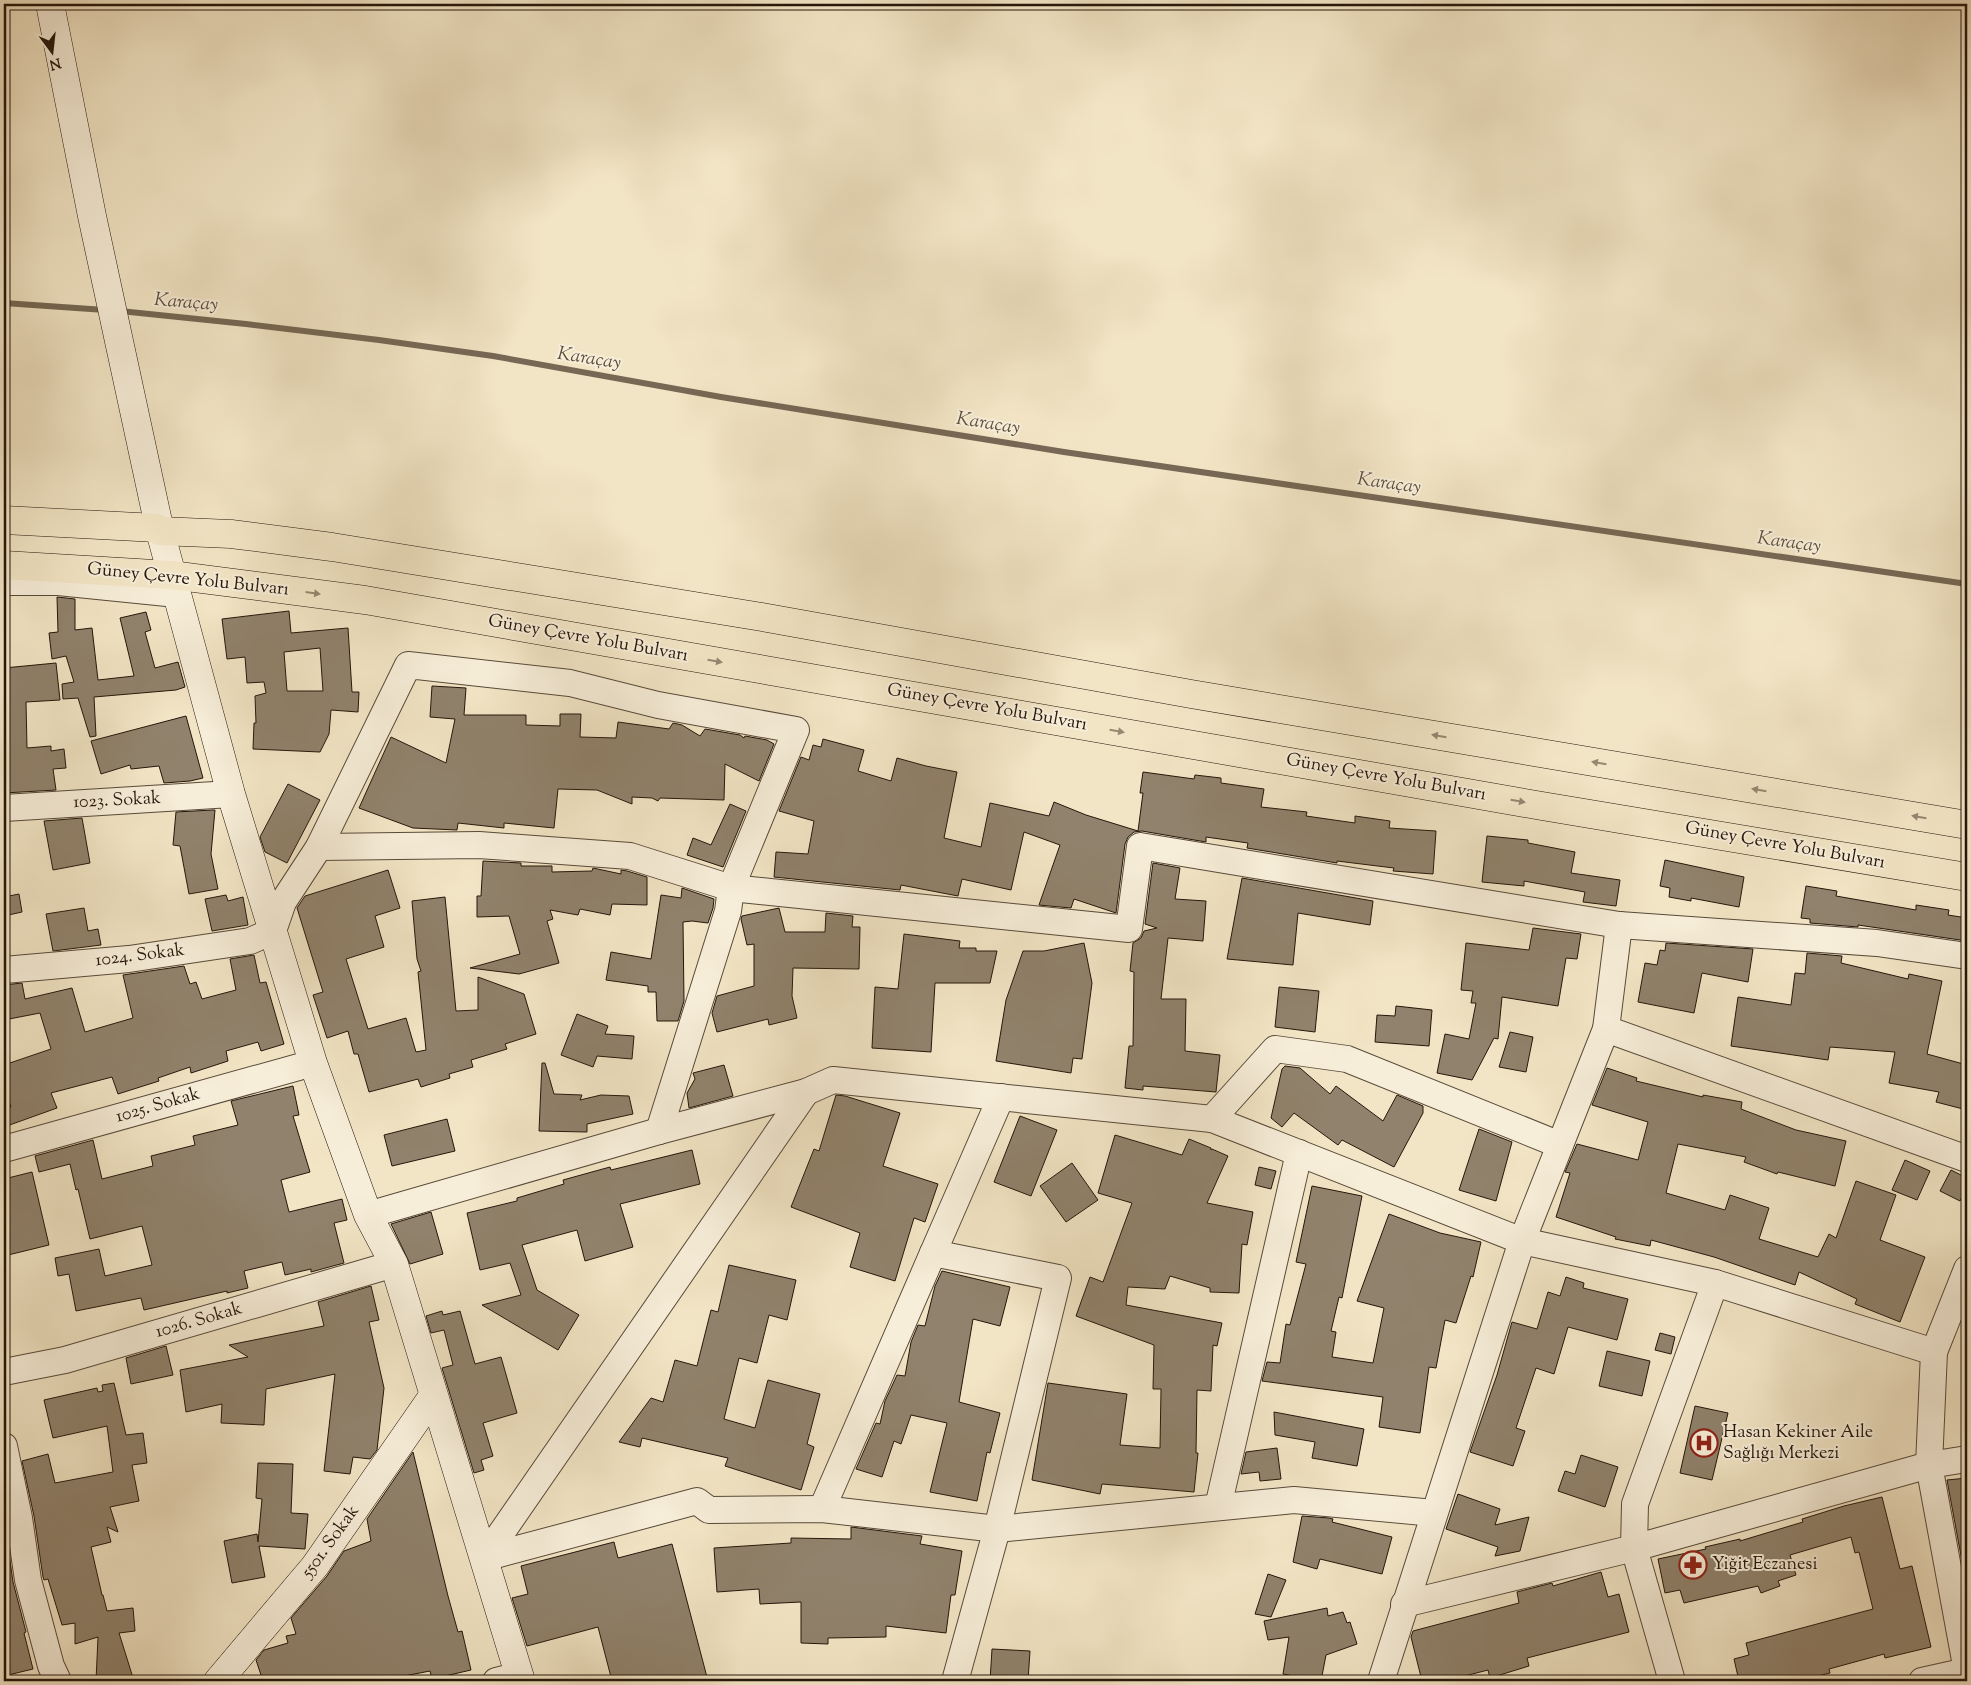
<svg xmlns="http://www.w3.org/2000/svg" width="1971" height="1685" font-family="'Sorts Mill Goudy',serif">
	<style>
		.lines { fill: none; stroke-linecap: round; stroke-linejoin: round }
		.stream { stroke: #766855; stroke-width: 6 }
		.building { fill: #90826c; stroke: #25160b; fill-rule: evenodd }
		.street-casing { stroke: #584a3a; stroke-width: 28 }
		.secondary-casing { stroke: #25160b; stroke-width: 29 }
		.highway-casing { stroke: #25160b; stroke-width: 29 }
		.street { stroke: #f7eed9; stroke-width: 26 }
		.secondary { stroke: #f7eed9; stroke-width: 28 }
		.highway { stroke: #f2e5c5; stroke-width: 28 }
		.oneway { fill: #968871 }
		.labels { text-anchor: middle; dominant-baseline: central; stroke-width: 4; stroke-linejoin: round; paint-order: stroke }
		.street-label { font-size: 18px; fill: #25160b; stroke: #f7eed9 }
		.poi-label { font-size: 18px; fill: #25160b; stroke: #f7eed9; text-anchor: start }
		.water-label { font-size: 19px; font-style: italic; fill: #5b4d3c; stroke: #f7eed9 }
	</style>
	<rect width="100%" height="100%" fill="#f2e5c5"/>
	<filter id="stains"><feTurbulence type="fractalNoise" baseFrequency=".004" numOctaves="4"/><feColorMatrix values="0 0 0 0 .2 0 0 0 0 .09 0 0 0 0 .02 0 0 0 .5 -.17"/></filter>
	<radialGradient id="worn" r=".72"><stop offset=".6" stop-color="#630" stop-opacity="0"/><stop offset="1" stop-color="#630" stop-opacity=".3"/></radialGradient>
	<g class="lines">
		<g class="stream">
			<polyline points="4,303 105,310"/>
			<polyline points="120,311 246,324 379,340 493,356 721,397 1064,452 1967,584"/>
		</g>
	</g>
	<g class="building">
		<polygon points="57,597 75,599 75,630 92,628 98,680 134,676 120,618 146,612 151,630 145,632 155,668 178,662 185,687 176,690 94,697 96,736 90,737 78,698 63,699 62,684 74,682 66,656 52,659 49,633 58,632"/>
		<path d="M 289,611 L 291,633 L 348,628 L 352,692 L 359,692 L 358,712 L 331,710 L 329,734 L 320,752 L 253,749 L 254,723 L 256,723 L 255,696 L 266,693 L 264,682 L 247,683 L 245,657 L 227,659 L 222,619 ZM 320,648 L 323,691 L 287,691 L 284,652 Z"/>
		<polygon points="56,663 60,700 26,702 27,748 51,746 51,751 64,749 66,768 53,769 56,790 4,793 4,668"/>
		<polygon points="432,686 466,688 464,715 526,715 526,725 560,726 560,714 581,714 580,737 616,738 618,722 669,729 673,723 682,725 700,736 705,729 740,735 744,738 745,736 767,740 774,744 759,781 725,764 724,800 660,798 658,801 652,798 632,797 632,804 597,790 558,789 554,828 504,823 504,828 458,823 457,830 413,828 359,808 391,737 446,763 455,719 430,717"/>
		<polygon points="186,716 203,778 190,781 164,783 159,766 131,769 130,765 101,774 91,741"/>
		<polygon points="823,739 864,750 858,771 891,781 897,758 926,766 957,772 944,838 981,847 990,803 1049,816 1054,802 1086,815 1138,831 1143,793 1140,793 1143,772 1194,779 1195,775 1221,778 1221,783 1264,789 1261,807 1307,812 1306,816 1355,823 1355,816 1390,821 1389,828 1436,831 1433,874 1393,871 1394,868 1337,861 1337,863 1247,848 1248,843 1206,837 1206,842 1142,831 1134,832 1128,837 1125,844 1116,913 1074,899 1071,908 1039,905 1060,845 1024,832 1011,890 962,879 958,896 901,885 900,890 774,877 776,852 808,854 814,821 779,811 801,757 809,760 813,745 821,747"/>
		<polygon points="288,784 320,800 287,863 265,852 260,837"/>
		<polygon points="730,804 746,811 723,867 687,855 693,838 711,845"/>
		<polygon points="213,810 215,810 211,854 218,889 189,894 180,846 173,845 176,812"/>
		<polygon points="82,818 90,863 53,870 44,821"/>
		<polygon points="1487,836 1528,840 1528,843 1575,852 1571,873 1620,880 1616,906 1583,902 1585,892 1524,881 1524,886 1482,882"/>
		<polygon points="1665,860 1744,877 1739,907 1691,898 1691,901 1669,897 1670,888 1660,886"/>
		<polygon points="483,861 521,863 521,866 552,866 552,872 592,871 593,868 621,874 621,870 627,871 647,877 647,905 612,904 610,915 580,909 578,915 550,910 553,919 547,921 559,963 519,974 470,968 520,954 509,916 477,917 477,896 481,896"/>
		<polygon points="1153,863 1180,868 1175,899 1206,901 1203,941 1168,938 1161,999 1186,999 1185,1051 1220,1055 1216,1092 1143,1086 1143,1090 1125,1088 1129,1046 1133,1046 1134,972 1130,971 1133,943 1141,938 1144,931 1157,928 1145,924"/>
		<polygon points="388,870 400,908 375,916 384,947 346,959 368,1029 406,1018 416,1052 426,1050 418,972 421,971 417,959 412,901 445,897 456,1011 478,1010 478,977 524,994 536,1034 505,1044 507,1049 471,1060 473,1067 449,1074 450,1078 421,1087 418,1079 369,1092 358,1054 354,1054 348,1031 327,1038 313,995 323,992 297,908 305,896"/>
		<polygon points="1242,878 1373,901 1370,925 1298,913 1293,965 1227,959"/>
		<polygon points="1806,886 1837,891 1836,896 1916,910 1916,905 1949,910 1948,915 1967,918 1967,941 1858,925 1858,927 1810,923 1810,919 1801,918"/>
		<polygon points="682,888 714,899 713,908 708,923 692,921 683,922 684,1001 678,1021 657,1021 656,992 648,992 648,986 606,980 611,952 651,959 661,895 681,898"/>
		<polygon points="19,894 22,912 4,916 4,897"/>
		<polygon points="226,895 228,901 243,897 248,925 212,931 205,899"/>
		<polygon points="84,908 88,931 98,929 101,945 53,951 46,914"/>
		<polygon points="779,908 785,932 825,932 826,913 853,916 852,927 860,927 859,969 793,968 792,996 797,1018 769,1025 768,1019 717,1032 712,1013 717,996 754,986 754,944 747,945 741,919 742,916"/>
		<polygon points="1533,928 1581,934 1577,959 1566,958 1558,1006 1502,997 1498,1039 1494,1038 1472,1080 1437,1073 1445,1034 1469,1039 1476,1003 1471,1003 1473,991 1461,990 1466,943 1529,950"/>
		<polygon points="904,934 960,941 959,948 976,948 976,951 997,951 990,983 935,983 931,1052 872,1048 875,987 898,989"/>
		<polygon points="1084,943 1092,983 1082,1059 1073,1058 1071,1073 996,1061 1006,1000 1023,951 1044,951"/>
		<polygon points="1666,943 1753,949 1748,982 1702,973 1694,1013 1638,1002 1645,963 1657,965 1660,950 1665,951"/>
		<polygon points="1807,953 1842,956 1841,963 1908,979 1909,974 1942,981 1927,1054 1967,1065 1967,1110 1936,1102 1939,1092 1889,1083 1895,1052 1830,1047 1828,1060 1731,1046 1738,997 1791,1005 1795,973 1805,974"/>
		<polygon points="254,955 260,983 266,982 284,1044 261,1051 258,1042 226,1051 228,1061 191,1073 190,1067 158,1078 159,1081 118,1094 112,1077 51,1093 57,1108 4,1127 4,1109 11,1107 4,1086 4,1065 51,1049 40,1013 4,1020 4,985 22,983 25,999 72,988 85,1032 133,1018 123,975 184,966 190,984 196,982 202,999 236,990 230,959"/>
		<polygon points="1279,987 1319,991 1315,1032 1275,1027"/>
		<polygon points="1396,1006 1432,1010 1429,1046 1375,1042 1377,1015 1395,1016"/>
		<polygon points="577,1014 608,1026 605,1034 634,1036 632,1059 597,1056 593,1067 561,1055"/>
		<polygon points="1510,1032 1533,1037 1526,1072 1499,1067"/>
		<polygon points="542,1063 545,1063 554,1094 582,1095 580,1100 601,1095 629,1096 633,1114 587,1124 587,1132 539,1131"/>
		<polygon points="724,1065 733,1096 689,1108 687,1093 695,1079 693,1073"/>
		<polygon points="1285,1066 1300,1068 1330,1094 1336,1086 1383,1121 1397,1095 1423,1106 1423,1113 1394,1167 1342,1140 1338,1145 1294,1113 1282,1127 1271,1118 1282,1069"/>
		<polygon points="1607,1068 1637,1078 1636,1081 1703,1097 1703,1095 1742,1102 1741,1109 1796,1130 1846,1141 1835,1186 1778,1172 1777,1174 1744,1162 1746,1157 1678,1144 1666,1193 1725,1210 1730,1195 1769,1208 1759,1239 1818,1257 1829,1234 1836,1238 1856,1181 1896,1195 1880,1240 1925,1257 1900,1322 1855,1304 1857,1299 1799,1272 1795,1285 1714,1257 1651,1240 1650,1246 1615,1239 1616,1237 1556,1217 1570,1173 1565,1172 1577,1144 1638,1160 1648,1122 1592,1105"/>
		<polygon points="293,1086 299,1115 293,1116 310,1172 281,1180 289,1212 342,1199 347,1220 334,1223 344,1263 311,1272 311,1269 285,1275 282,1262 244,1271 248,1288 227,1293 227,1291 144,1310 141,1298 76,1311 69,1274 58,1276 55,1258 99,1249 105,1276 152,1265 142,1226 90,1239 78,1189 76,1190 70,1164 39,1172 35,1156 93,1140 102,1179 153,1166 151,1156 195,1145 193,1136 238,1125 231,1101"/>
		<polygon points="836,1095 845,1096 900,1113 883,1166 938,1184 925,1222 914,1218 895,1281 850,1267 860,1233 791,1207 814,1149 819,1151"/>
		<polygon points="1020,1116 1057,1130 1031,1196 994,1182"/>
		<polygon points="447,1119 455,1151 392,1166 384,1135"/>
		<polygon points="1479,1129 1512,1142 1496,1201 1459,1190"/>
		<polygon points="1115,1135 1182,1155 1189,1139 1211,1148 1211,1150 1212,1149 1228,1156 1207,1203 1253,1212 1247,1245 1242,1244 1239,1293 1210,1292 1210,1288 1170,1276 1165,1289 1128,1287 1126,1305 1222,1323 1217,1346 1213,1345 1211,1391 1197,1390 1196,1453 1198,1453 1194,1492 1102,1484 1100,1494 1032,1480 1048,1383 1127,1394 1120,1445 1160,1448 1161,1389 1153,1389 1154,1345 1076,1316 1090,1277 1103,1282 1132,1203 1098,1193"/>
		<polygon points="692,1150 700,1184 620,1204 633,1247 585,1261 577,1230 522,1245 537,1290 579,1315 558,1350 482,1305 521,1295 510,1263 480,1270 467,1213 517,1201 517,1198 564,1184 563,1180 610,1167 611,1170"/>
		<polygon points="1905,1160 1930,1171 1917,1200 1892,1190"/>
		<polygon points="1072,1163 1098,1200 1066,1222 1040,1186"/>
		<polygon points="1259,1167 1276,1171 1271,1189 1255,1185"/>
		<polygon points="1951,1170 1967,1178 1967,1186 1960,1201 1940,1191"/>
		<polygon points="32,1172 49,1245 4,1256 4,1179"/>
		<polygon points="1312,1186 1362,1196 1342,1298 1339,1297 1331,1331 1336,1332 1332,1357 1373,1363 1384,1308 1357,1301 1389,1214 1440,1233 1481,1242 1473,1277 1471,1276 1456,1323 1445,1320 1436,1368 1429,1367 1420,1433 1379,1427 1383,1397 1262,1381 1267,1362 1280,1363 1286,1324 1290,1325 1306,1264 1296,1262"/>
		<polygon points="431,1212 443,1254 410,1264 391,1224"/>
		<polygon points="729,1265 796,1280 787,1320 769,1315 757,1363 739,1358 724,1419 755,1428 768,1380 820,1394 807,1444 814,1447 801,1490 725,1466 728,1458 642,1438 640,1447 619,1442 651,1398 663,1402 675,1360 697,1366 711,1310 718,1312"/>
		<polygon points="942,1271 1010,1287 1000,1326 973,1319 959,1402 1000,1413 990,1453 987,1452 977,1501 930,1492 947,1423 911,1415 901,1444 894,1441 882,1477 856,1469 876,1423 880,1424 885,1401 897,1375 905,1376 911,1342 918,1325 925,1326 935,1286"/>
		<polygon points="1566,1277 1584,1283 1583,1288 1628,1299 1617,1340 1568,1327 1554,1374 1536,1368 1516,1428 1525,1431 1513,1466 1470,1452 1497,1375 1512,1322 1537,1329 1548,1292 1560,1296"/>
		<polygon points="371,1286 379,1320 369,1322 384,1388 377,1450 370,1459 353,1457 350,1474 324,1471 335,1374 266,1389 264,1425 221,1423 222,1404 186,1412 180,1370 248,1357 229,1345 324,1326 318,1302"/>
		<polygon points="442,1311 443,1315 460,1311 475,1364 501,1357 517,1413 483,1423 493,1456 481,1460 484,1470 474,1473 442,1368 453,1365 444,1330 431,1333 426,1316"/>
		<polygon points="1660,1333 1675,1337 1671,1354 1655,1350"/>
		<polygon points="166,1346 173,1375 131,1384 126,1358"/>
		<polygon points="1607,1351 1650,1361 1642,1396 1599,1386"/>
		<polygon points="114,1383 126,1435 143,1433 147,1463 132,1465 139,1501 110,1507 118,1532 107,1527 111,1542 91,1547 102,1595 103,1595 107,1611 133,1608 135,1631 119,1633 134,1681 96,1681 98,1637 75,1644 75,1623 62,1625 48,1579 44,1580 43,1577 34,1516 22,1461 48,1454 55,1483 113,1472 107,1426 53,1438 44,1400 97,1388 98,1392 103,1391 102,1385"/>
		<polygon points="1695,1406 1728,1413 1712,1480 1680,1473"/>
		<polygon points="1274,1412 1364,1429 1357,1466 1312,1458 1315,1442 1275,1435"/>
		<polygon points="1277,1448 1281,1479 1260,1481 1259,1472 1241,1474 1246,1452"/>
		<polygon points="413,1452 448,1596 458,1632 462,1631 471,1670 432,1679 430,1671 378,1681 263,1681 256,1660 264,1650 288,1643 286,1636 296,1634 291,1618 327,1576 344,1551 371,1541 367,1519"/>
		<polygon points="1581,1455 1618,1467 1605,1507 1558,1491 1565,1471 1575,1474"/>
		<polygon points="258,1463 293,1464 291,1513 308,1514 305,1549 259,1546 265,1577 232,1583 224,1541 257,1534 258,1542 262,1499 256,1498"/>
		<polygon points="1967,1478 1967,1560 1962,1561 1947,1480"/>
		<polygon points="1458,1494 1500,1509 1495,1525 1529,1517 1520,1551 1495,1556 1498,1547 1446,1529"/>
		<polygon points="1882,1497 1900,1569 1912,1566 1931,1647 1885,1658 1884,1654 1829,1669 1830,1673 1797,1681 1739,1681 1734,1659 1749,1655 1746,1643 1873,1609 1859,1552 1855,1553 1851,1537 1790,1555 1796,1575 1778,1581 1780,1586 1761,1593 1758,1586 1684,1603 1680,1590 1665,1593 1658,1559 1706,1549 1705,1547 1740,1539 1740,1541 1803,1522 1802,1519 1844,1506"/>
		<polygon points="1302,1516 1329,1518 1333,1519 1332,1522 1392,1537 1382,1574 1320,1559 1317,1569 1293,1562"/>
		<polygon points="4,1518 13,1582 26,1632 24,1633 33,1669 4,1676"/>
		<polygon points="851,1527 922,1536 920,1544 962,1551 955,1595 951,1595 946,1633 886,1626 886,1637 828,1638 828,1644 801,1643 801,1602 760,1604 759,1589 717,1592 714,1548 791,1543 791,1538 851,1539"/>
		<polygon points="614,1542 618,1558 672,1544 708,1681 612,1681 598,1627 527,1646 512,1598 528,1594 521,1566"/>
		<polygon points="1601,1572 1608,1597 1619,1594 1629,1632 1527,1658 1529,1666 1490,1678 1488,1670 1445,1681 1422,1681 1411,1637 1413,1631 1519,1603 1517,1592 1552,1583 1553,1586"/>
		<polygon points="1268,1574 1286,1580 1271,1617 1255,1614"/>
		<polygon points="1327,1608 1328,1616 1343,1612 1347,1623 1350,1622 1357,1644 1326,1655 1321,1681 1283,1674 1289,1637 1268,1640 1264,1621"/>
		<polygon points="992,1649 1030,1651 1028,1681 990,1681"/>
	</g>
	<g class="lines">
		<g class="street-casing">
			<g id="street">
				<polyline points="4,582 58,582 177,594"/>
				<polyline points="4,808 231,794"/>
				<polyline points="319,847 479,845 630,856 731,888 1129,929 1140,846 1619,925 1877,943 1967,956"/>
				<polyline points="1619,925 1606,1029 1967,1159"/>
				<polyline points="4,970 129,959 250,941 273,931 283,902 319,847 408,665 570,683 658,705 796,730 731,888 728,911 659,1131"/>
				<polyline points="1212,1119 1275,1049 1347,1059 1560,1145"/>
				<polyline points="4,1149 313,1063"/>
				<polyline points="368,1215 659,1131 806,1092 833,1080 1212,1119 1522,1241 1715,1283 1934,1352"/>
				<polyline points="1967,1269 1934,1352 1929,1465 1967,1671"/>
				<polyline points="4,1372 65,1360 394,1264"/>
				<polyline points="4,1446 19,1518 28,1580 51,1666 58,1681"/>
				<polyline points="1218,1507 1299,1153"/>
				<polyline points="822,1509 933,1253"/>
				<polyline points="484,1558 697,1501 709,1510 822,1509 997,1529 1294,1500 1434,1513"/>
				<polyline points="484,1558 806,1092"/>
				<polyline points="1404,1604 1634,1548 1929,1465 1967,1459"/>
				<polyline points="496,1681 519,1675"/>
				<polyline points="955,1681 997,1529 1058,1278 933,1253 1001,1097"/>
				<polyline points="1381,1681 1522,1241 1606,1029"/>
				<polyline points="1672,1681 1634,1548 1635,1504 1715,1283"/>
				<polyline points="1922,1681 1967,1671"/>
			</g>
		</g>
		<g class="secondary-casing">
			<g id="secondary">
				<polyline points="50,4 92,216 160,531 231,794 313,1063 368,1215 394,1264 521,1681"/>
				<polyline points="218,1681 315,1566 433,1396"/>
			</g>
		</g>
		<g class="highway-casing">
			<g id="highway">
				<polyline points="4,520 157,528 160,531 231,534 332,547 762,617 1191,694 1967,825"/>
				<polyline points="4,565 171,575 365,600 1542,806 1967,877"/>
			</g>
		</g>
		<use href="#street" class="street"/>
		<use href="#secondary" class="secondary"/>
		<use href="#highway" class="highway"/>
	</g>
	<defs><path id="oneway-solid" d="M-6-.8H1V-3.2L6.5 0L1 3.2V.8H-6Z" transform="scale(1.25)"/></defs>
	<g class="oneway">
		<use href="#oneway-solid" transform="translate(313 593) rotate(8)"/>
		<use href="#oneway-solid" transform="translate(715 661) rotate(10)"/>
		<use href="#oneway-solid" transform="translate(1117 731) rotate(10)"/>
		<use href="#oneway-solid" transform="translate(1439 736) rotate(-170)"/>
		<use href="#oneway-solid" transform="translate(1599 763) rotate(-170)"/>
		<use href="#oneway-solid" transform="translate(1759 790) rotate(-170)"/>
		<use href="#oneway-solid" transform="translate(1518 801) rotate(10)"/>
		<use href="#oneway-solid" transform="translate(1919 817) rotate(-170)"/>
	</g>
	<defs>
		<g id="hospital-ring" transform="scale(1.4375)"><circle r="9.5" fill="#f7eed9" stroke="#8f2418" stroke-width="1.5"/><path d="M-5-5h3v3.5h4V-5h3V5h-3V1.5h-4V5h-3Z" fill="#8f2418"/></g>
		<g id="pharmacy-ring" transform="scale(1.4375)"><circle r="9.5" fill="#f7eed9" stroke="#8f2418" stroke-width="1.5"/><path d="M-2-6h4v4h4v4h-4v4h-4v-4h-4v-4h4Z" fill="#8f2418"/></g>
	</defs>
	<g fill-rule="evenodd">
		<use href="#hospital-ring" x="1704" y="1443"/>
		<use href="#pharmacy-ring" x="1693" y="1565"/>
	</g>
	<g class="labels">
		<g class="street-label">
			<text transform="translate(188 580) rotate(6)">Güney Çevre Yolu Bulvarı</text>
			<text transform="translate(588 639) rotate(10)">Güney Çevre Yolu Bulvarı</text>
			<text transform="translate(987 708) rotate(10)">Güney Çevre Yolu Bulvarı</text>
			<text transform="translate(1386 778) rotate(10)">Güney Çevre Yolu Bulvarı</text>
			<text transform="translate(117 801) rotate(-3)">1023. Sokak</text>
			<text transform="translate(1785 846) rotate(10)">Güney Çevre Yolu Bulvarı</text>
			<text transform="translate(140 956) rotate(-7)">1024. Sokak</text>
			<text transform="translate(158 1106) rotate(-16)">1025. Sokak</text>
			<text transform="translate(199 1321) rotate(-16)">1026. Sokak</text>
			<text transform="translate(331 1542) rotate(-54)">5501. Sokak</text>
		</g>
		<g class="poi-label">
			<text x="1723" y="1433">Hasan Kekiner Aile<tspan x="1723" dy="21">Sağlığı Merkezi</tspan></text>
			<text x="1712" y="1565">Yiğit Eczanesi</text>
		</g>
		<g class="water-label">
			<text transform="translate(186 303) rotate(5)">Karaçay</text>
			<text transform="translate(589 359) rotate(9)">Karaçay</text>
			<text transform="translate(988 424) rotate(9)">Karaçay</text>
			<text transform="translate(1389 484) rotate(8)">Karaçay</text>
			<text transform="translate(1789 543) rotate(8)">Karaçay</text>
		</g>
	</g>
	<rect width="1971" height="1685" fill="none" stroke="#f2e5c5" stroke-width="20"/>
	<rect x="5" y="5" width="1961" height="1675" fill="none" stroke="#25160b" stroke-width="2.5"/>
	<rect x="10" y="10" width="1951" height="1665" fill="none" stroke="#25160b"/>
	<g transform="translate(52 52) rotate(165)" stroke="#f7eed9" stroke-width="4" paint-order="stroke">
	<path d="M0-4L9 19L0 12L-9 19Z" fill="#25160b"/>
	<text y="-8" font-size="14" font-weight="bold" text-anchor="middle" fill="#25160b">N</text>
	</g>
	<rect width="100%" height="100%" filter="url(#stains)"/>
	<rect width="100%" height="100%" fill="url(#worn)"/>
</svg>
